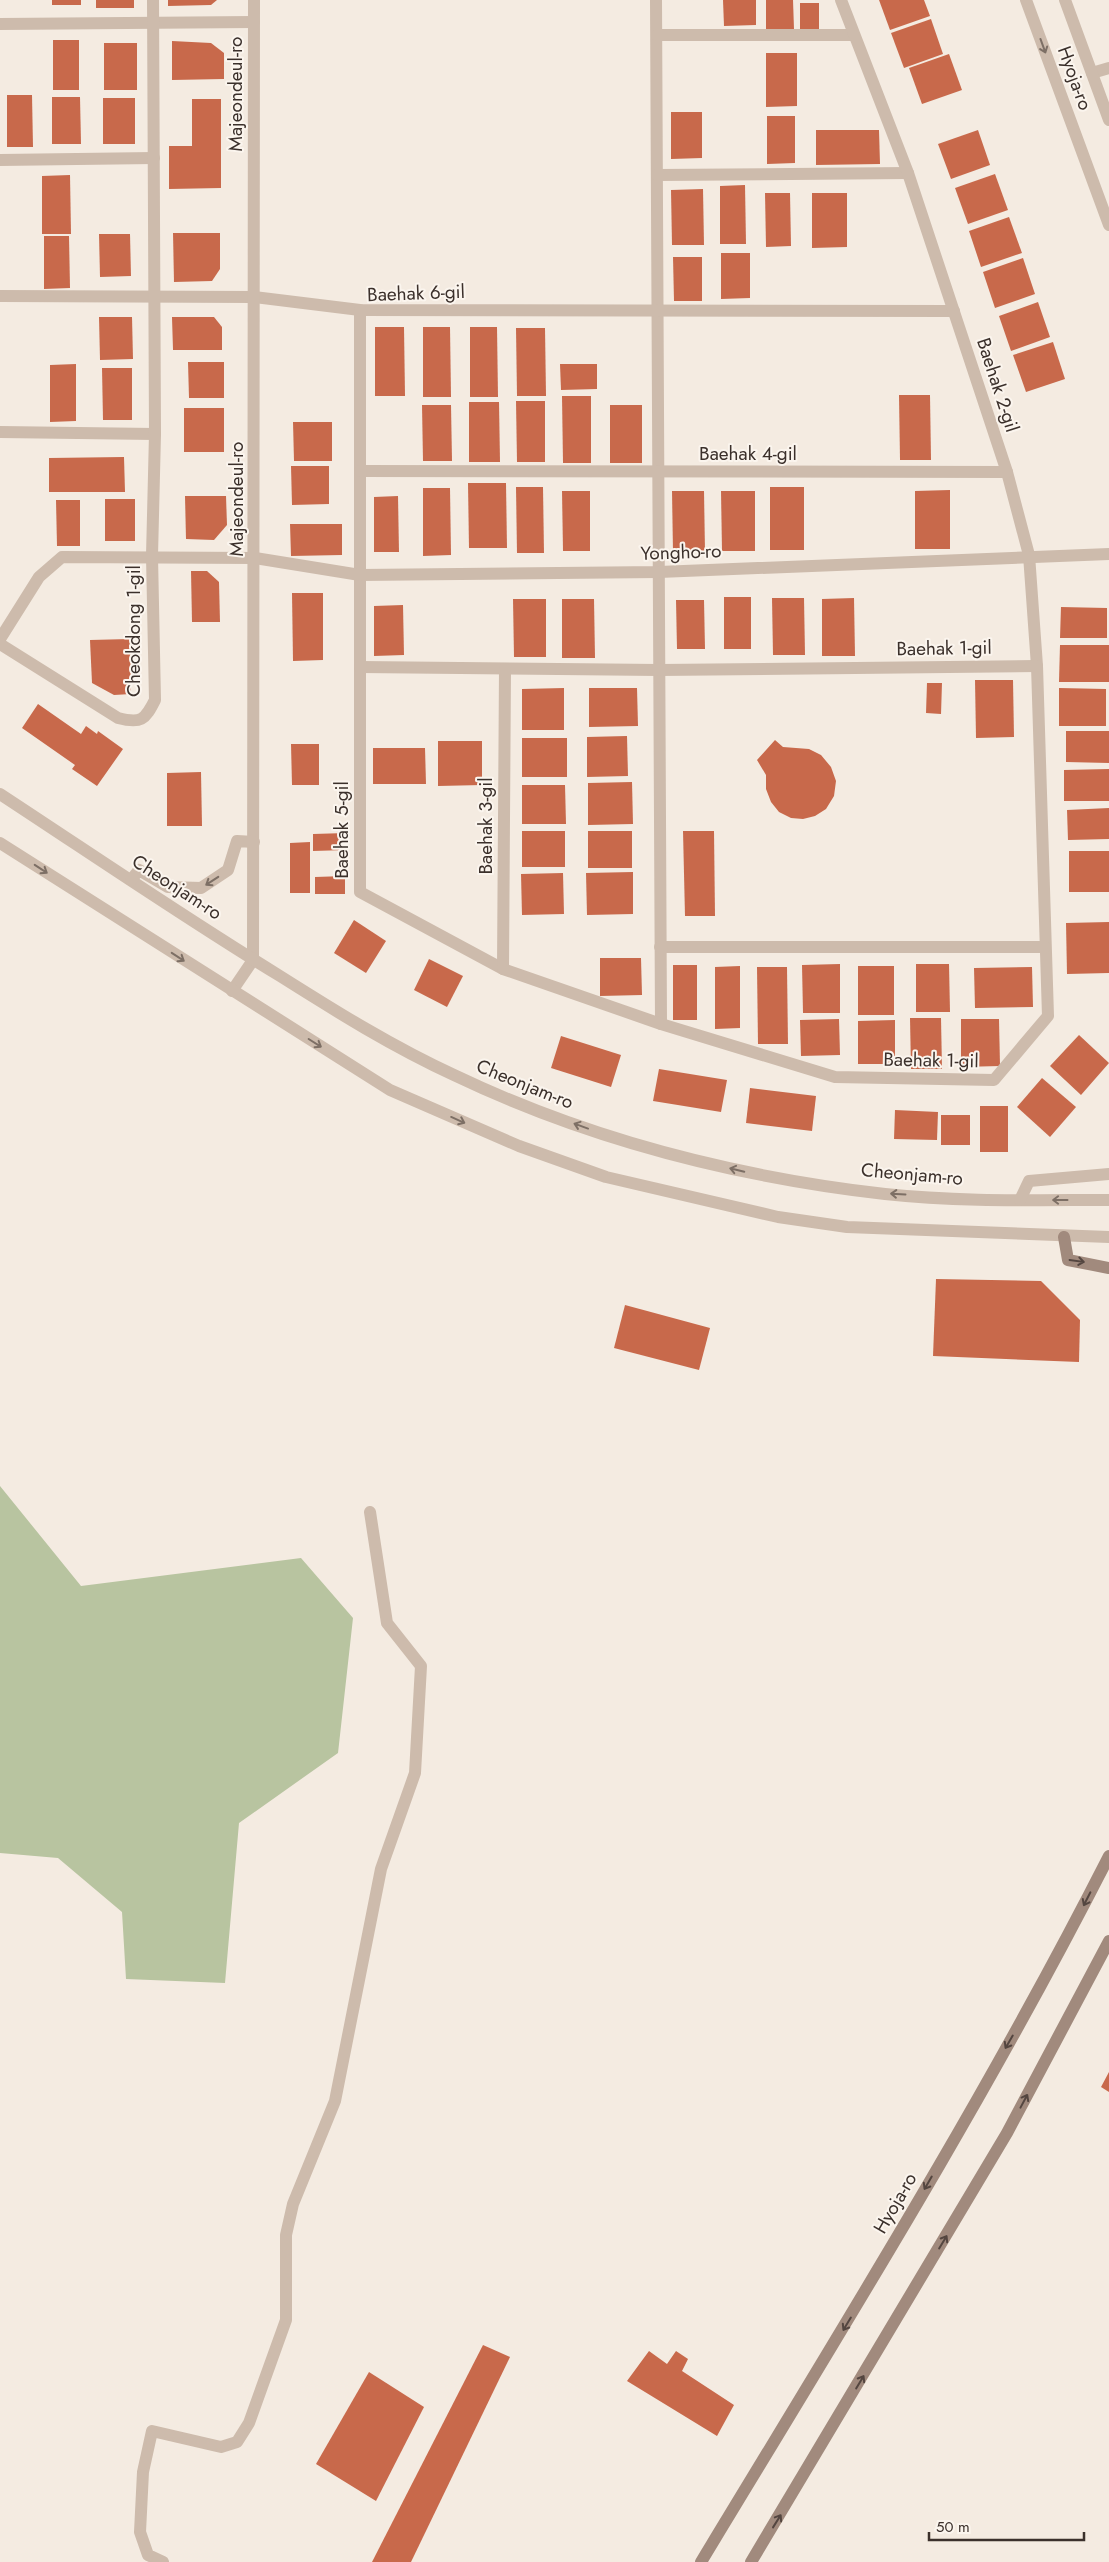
<svg xmlns="http://www.w3.org/2000/svg" width="1109" height="2562" font-family="Jost,sans-serif">
	<style>
		.green { fill: #b8c4a0 }
		.building { fill: #c8694b }
		.lines { fill: none; stroke-linecap: round; stroke-linejoin: round }
		.minor { stroke: #cdbbac; stroke-width: 12 }
		.tertiary { stroke: #cdbbac; stroke-width: 12 }
		.secondary { stroke: #a18a7d; stroke-width: 12 }
		.oneway { stroke: #7d6f65 }
		.oneway2 { stroke: #544640 }
		.labels { text-anchor: middle; dominant-baseline: central; stroke-width: 4; stroke-linejoin: round; paint-order: stroke }
		.street-label { font-size: 19px; fill: #3b302b; stroke: #fbf5ee }
	</style>
	<rect width="100%" height="100%" fill="#f4ebe1"/>
	<polygon class="green" points="0,1486 81,1586 301,1558 353,1618 338,1753 239,1823 225,1983 126,1979 122,1912 58,1858 0,1853"/>
	<g class="building">
		<rect x="52" y="0" width="29" height="5"/>
		<rect x="96" y="0" width="38" height="8"/>
		<polygon points="168,0 217,0 211,5 168,6"/>
		<polygon points="723,0 756,0 756,25 724,26"/>
		<polygon points="766,0 793,0 794,29 766,29"/>
		<polygon points="879,0 924,0 930,16 890,30"/>
		<rect x="800" y="3" width="19" height="28"/>
		<polygon points="931,19 943,54 904,68 891,33"/>
		<rect x="53" y="40" width="26" height="50"/>
		<polygon points="172,41 211,43 224,53 224,79 172,80"/>
		<rect x="104" y="43" width="33" height="47"/>
		<polygon points="766,53 797,53 797,106 766,107"/>
		<polygon points="949,54 962,90 922,104 909,68"/>
		<polygon points="7,95 32,95 33,147 7,147"/>
		<polygon points="52,97 80,97 81,144 52,144"/>
		<rect x="103" y="98" width="32" height="46"/>
		<polygon points="192,99 221,99 221,188 169,189 169,146 192,146"/>
		<polygon points="671,112 702,112 702,158 671,159"/>
		<polygon points="767,116 795,116 795,163 767,164"/>
		<polygon points="816,130 879,130 880,164 816,165"/>
		<polygon points="978,130 990,165 951,179 938,144"/>
		<polygon points="995,174 1008,210 968,224 955,188"/>
		<polygon points="70,175 71,234 42,234 42,176"/>
		<polygon points="745,185 746,244 720,244 720,186"/>
		<polygon points="703,189 704,245 672,245 671,190"/>
		<polygon points="765,193 790,193 791,246 766,247"/>
		<polygon points="812,193 847,193 847,247 812,248"/>
		<polygon points="1009,217 1022,253 981,267 969,231"/>
		<polygon points="173,233 220,233 220,269 212,281 174,282"/>
		<polygon points="99,234 130,234 131,276 100,277"/>
		<polygon points="44,236 69,236 70,288 44,289"/>
		<polygon points="721,253 750,253 750,298 721,299"/>
		<polygon points="673,257 702,257 702,301 674,301"/>
		<polygon points="1023,258 1035,294 995,308 983,272"/>
		<polygon points="1038,302 1050,337 1011,351 999,316"/>
		<polygon points="99,317 132,317 133,359 100,360"/>
		<polygon points="172,317 214,317 222,327 222,350 173,350"/>
		<polygon points="375,327 404,327 405,396 375,396"/>
		<polygon points="423,327 450,327 451,397 423,397"/>
		<polygon points="470,327 497,327 498,397 470,397"/>
		<polygon points="516,328 545,328 546,396 517,396"/>
		<polygon points="1053,342 1065,379 1026,392 1013,355"/>
		<polygon points="188,362 224,362 224,398 189,398"/>
		<polygon points="76,364 76,421 50,422 50,365"/>
		<polygon points="560,364 597,364 597,389 561,390"/>
		<polygon points="102,368 132,368 132,420 103,420"/>
		<polygon points="899,395 930,395 931,460 900,460"/>
		<polygon points="562,396 591,396 591,463 563,463"/>
		<polygon points="516,401 545,401 545,462 517,462"/>
		<polygon points="469,402 499,402 500,462 469,462"/>
		<polygon points="422,405 451,405 452,461 423,461"/>
		<rect x="610" y="405" width="32" height="58"/>
		<rect x="184" y="408" width="40" height="44"/>
		<polygon points="293,422 332,422 332,461 294,461"/>
		<polygon points="124,457 125,492 49,492 49,458"/>
		<polygon points="291,466 329,466 329,504 292,505"/>
		<polygon points="468,483 506,483 507,548 469,548"/>
		<polygon points="516,487 543,487 544,553 517,553"/>
		<rect x="770" y="487" width="34" height="63"/>
		<polygon points="423,488 450,488 451,555 423,556"/>
		<polygon points="950,490 950,549 915,549 915,491"/>
		<polygon points="562,491 590,491 590,551 563,551"/>
		<polygon points="672,491 704,491 705,552 673,552"/>
		<polygon points="721,491 755,491 755,551 722,551"/>
		<polygon points="185,496 226,496 227,525 214,540 186,539"/>
		<polygon points="398,496 399,552 374,552 374,497"/>
		<rect x="105" y="499" width="30" height="42"/>
		<polygon points="56,500 80,500 80,546 57,546"/>
		<polygon points="290,524 342,524 342,555 291,556"/>
		<polygon points="191,571 207,571 219,582 220,622 192,622"/>
		<polygon points="292,593 323,593 323,660 293,661"/>
		<rect x="724" y="597" width="27" height="52"/>
		<polygon points="772,598 804,598 805,655 773,655"/>
		<polygon points="854,598 855,656 822,656 822,599"/>
		<polygon points="513,599 546,599 546,657 514,657"/>
		<polygon points="562,599 594,599 595,658 562,658"/>
		<polygon points="676,600 704,600 705,649 677,649"/>
		<polygon points="403,605 404,655 374,656 374,606"/>
		<polygon points="1061,607 1107,608 1107,638 1060,638"/>
		<polygon points="130,639 131,694 114,695 92,683 90,640"/>
		<polygon points="1060,645 1109,645 1109,682 1059,682"/>
		<polygon points="975,680 1013,680 1014,737 976,738"/>
		<polygon points="927,683 942,683 941,714 926,713"/>
		<polygon points="564,688 564,730 522,730 522,689"/>
		<polygon points="589,688 637,688 638,726 589,727"/>
		<polygon points="1059,688 1106,689 1106,726 1059,726"/>
		<polygon points="38,704 81,734 86,726 97,734 98,731 123,749 97,786 72,769 75,765 22,728"/>
		<polygon points="1066,731 1109,731 1109,763 1066,762"/>
		<polygon points="627,736 628,776 587,777 587,737"/>
		<rect x="522" y="738" width="45" height="39"/>
		<polygon points="775,740 783,747 809,749 821,755 831,767 836,781 834,796 826,809 815,816 803,819 791,818 779,812 771,802 766,789 766,775 757,760"/>
		<polygon points="438,741 482,741 482,785 438,786"/>
		<polygon points="291,744 319,744 319,785 292,785"/>
		<polygon points="373,748 425,748 426,784 373,784"/>
		<polygon points="1109,769 1109,801 1064,801 1064,770"/>
		<polygon points="201,772 202,826 167,826 167,773"/>
		<polygon points="632,782 633,824 588,825 588,783"/>
		<polygon points="522,785 565,785 566,824 522,824"/>
		<polygon points="1109,808 1109,839 1068,840 1067,810"/>
		<rect x="522" y="831" width="43" height="36"/>
		<rect x="588" y="831" width="44" height="37"/>
		<polygon points="683,831 714,831 715,916 685,916"/>
		<polygon points="346,833 346,850 313,851 313,834"/>
		<polygon points="310,842 310,893 290,893 290,843"/>
		<rect x="1069" y="851" width="40" height="41"/>
		<polygon points="633,872 633,914 587,915 586,873"/>
		<polygon points="563,873 564,914 522,915 521,874"/>
		<polygon points="345,876 345,894 315,894 315,877"/>
		<polygon points="354,920 386,941 366,973 334,953"/>
		<polygon points="1109,922 1109,973 1067,974 1066,923"/>
		<polygon points="600,958 641,958 642,995 600,996"/>
		<polygon points="429,959 463,976 447,1007 414,990"/>
		<polygon points="840,964 840,1013 803,1013 802,965"/>
		<polygon points="916,964 949,964 950,1012 916,1012"/>
		<rect x="673" y="965" width="24" height="55"/>
		<polygon points="740,966 740,1028 715,1029 715,967"/>
		<rect x="858" y="966" width="36" height="49"/>
		<polygon points="757,967 787,967 788,1044 758,1044"/>
		<polygon points="1032,967 1033,1007 975,1008 974,968"/>
		<polygon points="910,1018 941,1018 942,1069 911,1069"/>
		<polygon points="839,1019 840,1055 801,1056 800,1020"/>
		<polygon points="961,1019 999,1019 1000,1066 961,1067"/>
		<polygon points="895,1020 895,1064 858,1064 858,1021"/>
		<polygon points="1079,1035 1109,1063 1081,1095 1050,1066"/>
		<polygon points="561,1036 621,1055 611,1087 551,1068"/>
		<polygon points="659,1069 727,1080 721,1112 653,1101"/>
		<polygon points="1042,1078 1076,1107 1050,1137 1017,1107"/>
		<polygon points="750,1088 816,1096 812,1131 746,1123"/>
		<rect x="980" y="1106" width="28" height="46"/>
		<polygon points="895,1110 938,1112 937,1140 894,1139"/>
		<rect x="941" y="1115" width="29" height="30"/>
		<polygon points="936,1279 1041,1281 1080,1320 1079,1362 933,1356"/>
		<polygon points="625,1305 710,1328 699,1370 614,1348"/>
		<polygon points="1109,2072 1109,2092 1101,2087"/>
		<polygon points="483,2345 510,2357 411,2562 372,2562"/>
		<polygon points="649,2351 667,2364 676,2351 688,2359 682,2371 734,2405 717,2436 627,2381"/>
		<polygon points="369,2372 424,2407 376,2501 316,2464"/>
	</g>
	<g class="lines">
		<g class="minor">
			<polyline points="656,0 661,1024"/>
			<polyline points="0,24 254,22"/>
			<polyline points="657,35 853,35"/>
			<polyline points="1092,73 1109,68"/>
			<polyline points="0,160 154,158"/>
			<polyline points="657,175 908,173"/>
			<polyline points="0,296 254,297 360,310 954,311"/>
			<polyline points="360,310 360,892 503,969 661,1024 835,1077 994,1080 1048,1016 1037,666 1029,555 1007,472 908,173 841,0"/>
			<polyline points="0,432 155,434"/>
			<polyline points="360,471 1007,472"/>
			<polyline points="0,639 39,577 62,557 255,558 360,575 659,572 1109,554"/>
			<path d="M 0,644 L 118,718 C 141,724 145,720 155,700 L 152,556 L 155,434 L 153,0"/>
			<polyline points="360,667 659,670 1037,666"/>
			<polyline points="660,947 1045,947"/>
			<polyline points="503,969 505,669"/>
			<polyline points="232,991 253,960 254,0"/>
			<polyline points="163,2562 148,2555 140,2532 143,2472 152,2431 221,2447 237,2442 249,2423 286,2320 286,2235 293,2204 335,2101 381,1869 415,1773 421,1666 387,1623 370,1512"/>
		</g>
		<g class="tertiary">
			<polyline points="1026,0 1109,225"/>
			<polyline points="1065,0 1109,120"/>
			<path d="M 0,794 C 93,855 185,918 280,976 C 337,1012 393,1047 454,1075 C 588,1139 737,1177 885,1194 C 959,1202 1035,1200 1109,1200"/>
			<polyline points="0,843 390,1090 519,1146 606,1177 778,1217 847,1227 1109,1237"/>
			<polyline points="131,880 139,870 168,887 201,888 228,870 237,841 254,842"/>
			<polyline points="1020,1200 1029,1181 1109,1174"/>
		</g>
		<g class="secondary">
			<polyline points="1064,1237 1068,1260 1109,1268"/>
			<path d="M 701,2562 C 842,2329 986,2098 1109,1856"/>
			<polyline points="751,2562 1007,2133 1109,1941"/>
		</g>
	</g>
	<defs><path id="oneway-shaft" d="M-6 0H5M1.5-3L5.5 0L1.5 3" fill="none" stroke-width="1.6" stroke-linecap="round" stroke-linejoin="round" transform="scale(1.25)"/></defs>
	<g class="oneway">
		<use href="#oneway-shaft" transform="translate(1043 46) rotate(70)"/>
		<use href="#oneway-shaft" transform="translate(41 869) rotate(33)"/>
		<use href="#oneway-shaft" transform="translate(212 881) rotate(147)"/>
		<use href="#oneway-shaft" transform="translate(178 957) rotate(33)"/>
		<use href="#oneway-shaft" transform="translate(315 1043) rotate(32)"/>
		<use href="#oneway-shaft" transform="translate(458 1120) rotate(24)"/>
		<use href="#oneway-shaft" transform="translate(581 1126) rotate(-160)"/>
		<use href="#oneway-shaft" transform="translate(737 1170) rotate(-166)"/>
		<use href="#oneway-shaft" transform="translate(898 1194) rotate(-177)"/>
		<use href="#oneway-shaft" transform="translate(1060 1200) rotate(180)"/>
	</g>
	<g class="oneway2">
		<use href="#oneway-shaft" transform="translate(1077 1261) rotate(8)"/>
		<use href="#oneway-shaft" transform="translate(1087 1899) rotate(117)"/>
		<use href="#oneway-shaft" transform="translate(1009 2042) rotate(120)"/>
		<use href="#oneway-shaft" transform="translate(1024 2101) rotate(-62)"/>
		<use href="#oneway-shaft" transform="translate(928 2183) rotate(120)"/>
		<use href="#oneway-shaft" transform="translate(943 2242) rotate(-59)"/>
		<use href="#oneway-shaft" transform="translate(847 2324) rotate(121)"/>
		<use href="#oneway-shaft" transform="translate(860 2382) rotate(-59)"/>
		<use href="#oneway-shaft" transform="translate(777 2521) rotate(-58)"/>
	</g>
	<g class="labels">
		<g class="street-label">
			<text transform="translate(1075 78) rotate(70)">Hyoja-ro</text>
			<text transform="translate(235 94) rotate(-90)">Majeondeul-ro</text>
			<text transform="translate(416 293) rotate(-2)">Baehak 6-gil</text>
			<text transform="translate(998 385) rotate(72)">Baehak 2-gil</text>
			<text x="748" y="453">Baehak 4-gil</text>
			<text transform="translate(236 499) rotate(-90)">Majeondeul-ro</text>
			<text transform="translate(681 552) rotate(-2)">Yongho-ro</text>
			<text transform="translate(133 631) rotate(-90)">Cheokdong 1-gil</text>
			<text transform="translate(944 648) rotate(-1)">Baehak 1-gil</text>
			<text transform="translate(485 826) rotate(-90)">Baehak 3-gil</text>
			<text transform="translate(341 830) rotate(-90)">Baehak 5-gil</text>
			<text transform="translate(177 887) rotate(33)">Cheonjam-ro</text>
			<text transform="translate(931 1060) rotate(1)">Baehak 1-gil</text>
			<text transform="translate(525 1084) rotate(22)">Cheonjam-ro</text>
			<text transform="translate(912 1174) rotate(5)">Cheonjam-ro</text>
			<text transform="translate(895 2203) rotate(-60)">Hyoja-ro</text>
		</g>
	</g>
	<path d="M929 2532v8h155v-8" fill="none" stroke="#3b302b" stroke-width="2.5"/>
	<text x="936" y="2532" font-size="15" fill="#3b302b" stroke="#fbf5ee" stroke-width="4" paint-order="stroke">50 m</text>
</svg>
